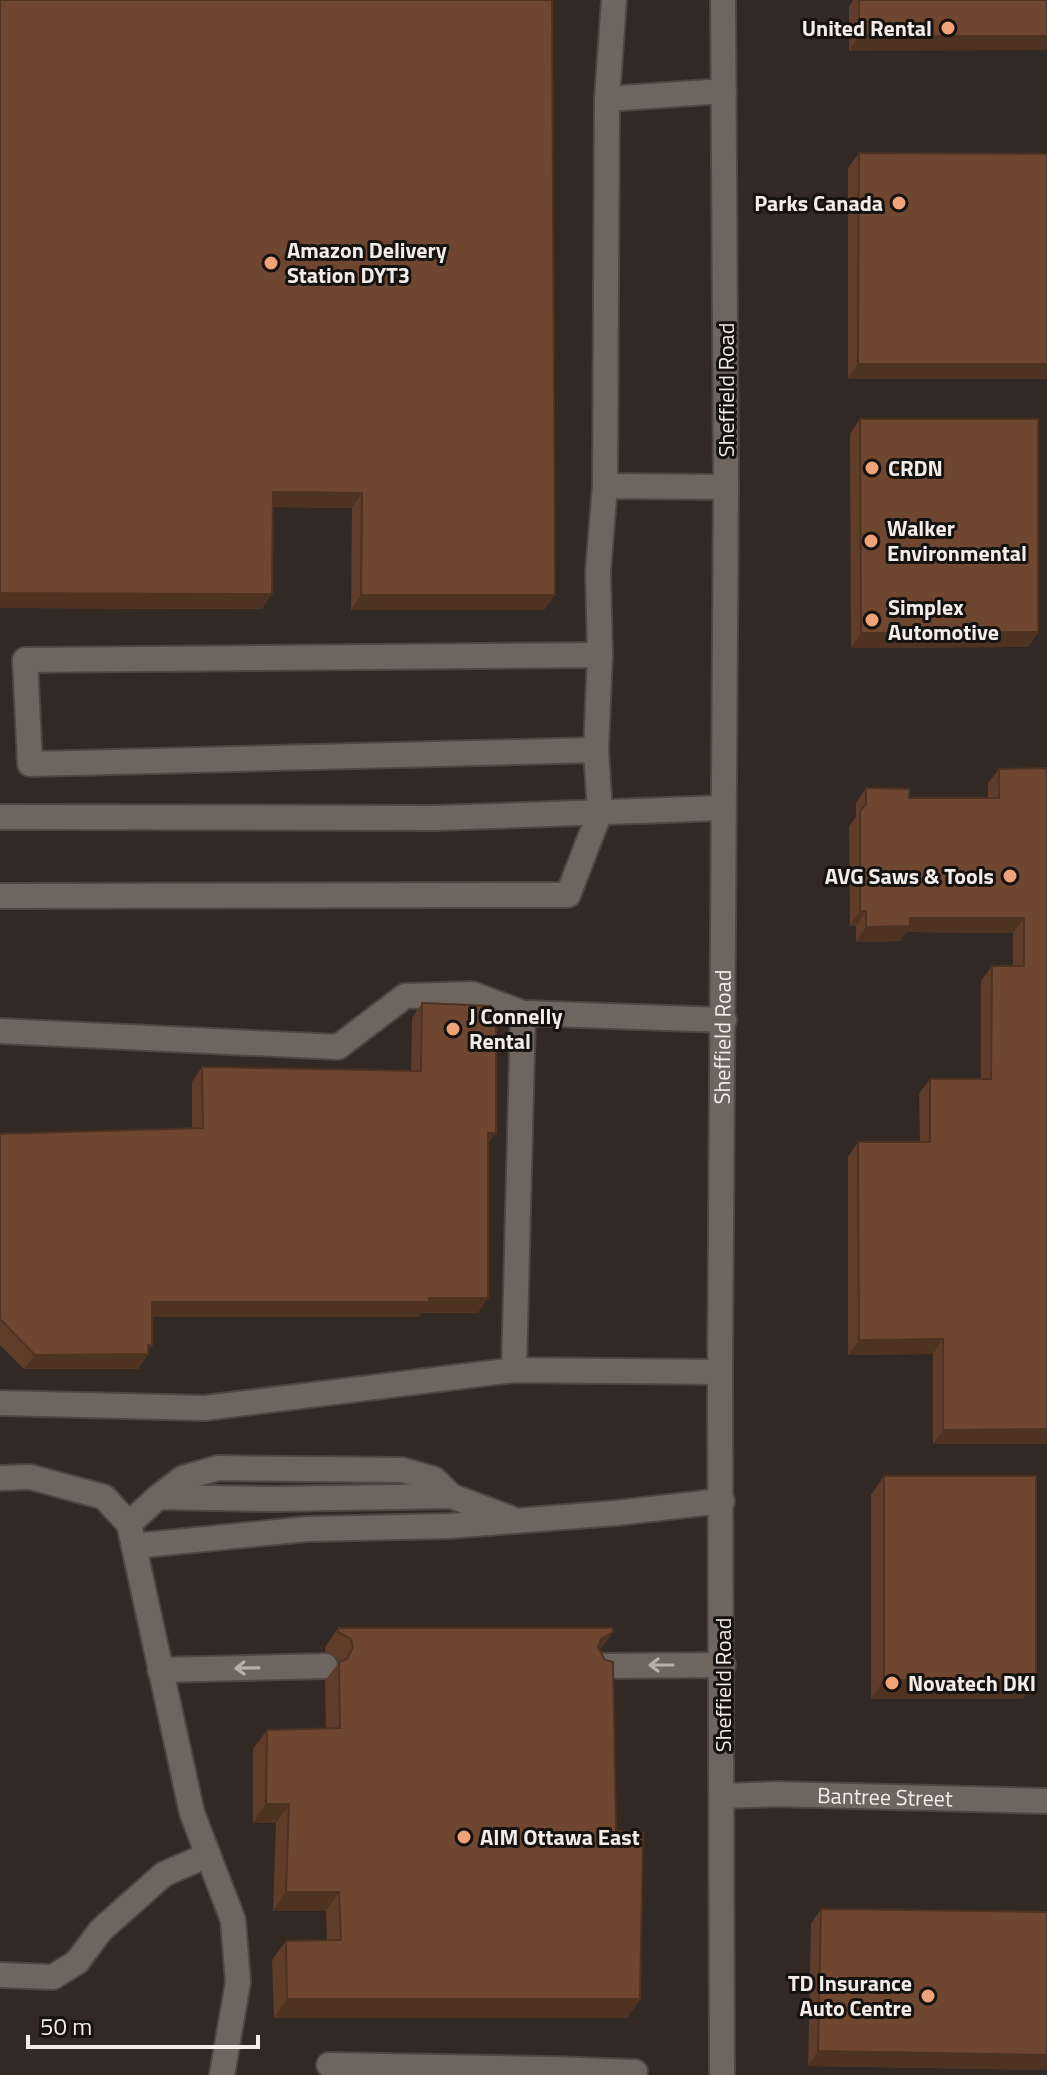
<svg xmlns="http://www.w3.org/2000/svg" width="1047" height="2075" font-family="'Titillium Web',sans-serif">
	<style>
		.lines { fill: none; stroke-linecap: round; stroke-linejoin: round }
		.minor-casing { stroke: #4d4642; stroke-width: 28 }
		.minor { stroke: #6f655f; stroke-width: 24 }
		.wall { fill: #5f3d2a }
		.shaded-wall { fill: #4e3222 }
		.building { fill: #6f4731; stroke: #4e3222; stroke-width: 2 }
		.oneway { stroke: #b8b0ab }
		.poi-dot { fill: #f0a278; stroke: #161210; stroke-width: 3 }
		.labels { text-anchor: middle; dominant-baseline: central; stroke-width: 6; stroke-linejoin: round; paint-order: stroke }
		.poi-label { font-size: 22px; font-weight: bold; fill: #f3edea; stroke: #161210; text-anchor: start }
		.street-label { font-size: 22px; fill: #f3edea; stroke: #161210 }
	</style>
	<rect width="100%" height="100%" fill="#322924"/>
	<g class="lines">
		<g class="minor-casing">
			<g id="minor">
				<polyline points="607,99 614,0"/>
				<polyline points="605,486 607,99 724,91"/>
				<polyline points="596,750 30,764 25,660 600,655"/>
				<polyline points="0,817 435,818 722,808"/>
				<polyline points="0,896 568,895 600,812 596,750 600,655 598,572 605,486 726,487"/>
				<polyline points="0,1031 338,1047 405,996 472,994 523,1013"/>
				<polyline points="514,1370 523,1013 724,1020"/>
				<polyline points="0,1403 205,1408 514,1370 720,1372"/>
				<polyline points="0,1478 30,1477 104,1497 129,1524 192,1813 233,1920 238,1982 222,2075"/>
				<polyline points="158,1497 183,1478 218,1468 402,1470 434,1479 451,1496"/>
				<polyline points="129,1524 158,1497 273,1499 451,1496 510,1518"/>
				<polyline points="134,1546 307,1529 450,1526 616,1513 722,1501"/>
				<polyline points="600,1666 723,1665"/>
				<polyline points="160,1670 325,1666"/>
				<path id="s1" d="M 723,1796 L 776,1794 L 1047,1801"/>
				<polyline points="0,1975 53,1977 77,1962 101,1930 164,1874 208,1855"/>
				<polyline points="329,2065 550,2069"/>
				<polyline points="551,2075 550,2069 635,2072"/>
				<path id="s2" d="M 722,2075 L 720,1372 L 726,487 L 723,0"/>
			</g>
		</g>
		<use href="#minor" class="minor"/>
	</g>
	<g class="wall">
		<polygon points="0,0 555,595 544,610 351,610 352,508 273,507 262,609 0,608"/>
		<polygon points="853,0 1047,0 849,51 849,7"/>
		<polygon points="859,153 1047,154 848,379 848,168"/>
		<polygon points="860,419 1038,632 1028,647 851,648 850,434"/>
		<polygon points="1047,768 1047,1444 933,1444 933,1354 848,1355 848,1157 858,1142 920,1142 919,1094 930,1079 981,1079 981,981 992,966 1013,966 1013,933 906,932 900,941 856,942 856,926 850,926 849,826 856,817 856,803 866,788 909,798 988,798 988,783 999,769"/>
		<polygon points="422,1003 488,1026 496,1133 488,1143 478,1313 421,1313 419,1317 152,1317 148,1354 138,1369 24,1369 0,1345 0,1134 192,1128 192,1082 202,1067 411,1071 412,1018"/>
		<polygon points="884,1476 1023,1699 871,1699 871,1495"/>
		<polygon points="338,1628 613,1632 600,1650 616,1831 640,1999 627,2018 274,2018 272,1960 286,1941 327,1940 326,1911 273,1911 276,1823 253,1823 253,1749 267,1730 326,1729 325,1681 339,1662 337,1658 325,1651 325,1647"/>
		<polygon points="821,1909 1047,1912 1047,2070 808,2066 811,1924"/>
	</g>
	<g class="shaded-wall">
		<polygon points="859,36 1047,36 1047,50 849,51"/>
		<polygon points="858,364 1047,364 1047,379 848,379"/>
		<polygon points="273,492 362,493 352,508 263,507"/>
		<polygon points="0,593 272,594 262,609 0,608"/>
		<polygon points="361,595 555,595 544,610 351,610"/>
		<polygon points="1038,632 1028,647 851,648 861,633"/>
		<polygon points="860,911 866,911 856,926 850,926"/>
		<polygon points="910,918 1024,918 1013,933 906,932 900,941 856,942 866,927"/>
		<polygon points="488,1133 496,1133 485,1148"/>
		<polygon points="488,1298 478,1313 421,1313 419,1317 142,1317 152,1302"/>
		<polygon points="943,1339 933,1354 848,1355 859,1340"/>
		<polygon points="152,1345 145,1354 148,1354 138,1369 24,1369 35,1355"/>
		<polygon points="1047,1429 1047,1444 933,1444 943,1430"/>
		<polygon points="613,1632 599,1651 587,1658 601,1639"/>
		<polygon points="884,1680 1036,1680 1023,1699 871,1699"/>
		<polygon points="266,1804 289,1804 276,1823 253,1823"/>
		<polygon points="286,1892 339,1892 326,1911 273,1911"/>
		<polygon points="287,1999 640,1999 627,2018 274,2018"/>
		<polygon points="818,2051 1047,2055 1047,2070 808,2066"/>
	</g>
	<g class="building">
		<polygon points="0,0 552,0 555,595 361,595 362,493 273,492 272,594 0,593"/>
		<rect x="859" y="0" width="188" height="36"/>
		<polygon points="859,153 1047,154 1047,364 858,364"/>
		<polygon points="860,419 1038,419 1038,632 861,633"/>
		<polygon points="1047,768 1047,1429 943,1430 943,1339 859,1340 858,1142 930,1142 930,1079 991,1079 992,966 1024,966 1024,918 910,918 910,926 866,927 866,911 860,911 860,811 866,804 866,788 909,789 909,798 999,798 999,769"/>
		<polygon points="422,1003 491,1006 488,1026 496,1026 496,1133 488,1133 488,1298 429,1298 429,1302 152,1302 152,1345 148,1345 148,1354 35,1355 0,1319 0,1134 203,1128 202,1067 421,1071"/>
		<rect x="884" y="1476" width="152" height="204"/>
		<polygon points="338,1628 612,1628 613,1632 601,1639 598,1648 605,1660 613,1662 616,1831 643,1833 640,1999 287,1999 286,1941 341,1940 339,1892 286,1892 289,1804 266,1804 267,1730 340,1728 339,1662 347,1659 353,1647 351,1639 338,1632"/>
		<polygon points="821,1909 1047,1912 1047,2055 818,2051"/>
	</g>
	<defs><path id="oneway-shaft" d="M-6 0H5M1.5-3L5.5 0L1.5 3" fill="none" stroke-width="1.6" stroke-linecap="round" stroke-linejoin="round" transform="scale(2)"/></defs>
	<g class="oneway">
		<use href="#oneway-shaft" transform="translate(661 1665) rotate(180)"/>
		<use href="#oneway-shaft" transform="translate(247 1668) rotate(179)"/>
	</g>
	<g class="poi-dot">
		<circle cx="948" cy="28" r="8"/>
		<circle cx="899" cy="203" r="8"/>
		<circle cx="271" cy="263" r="8"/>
		<circle cx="872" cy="468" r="8"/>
		<circle cx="871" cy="541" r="8"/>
		<circle cx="872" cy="620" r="8"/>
		<circle cx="1010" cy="876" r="8"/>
		<circle cx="453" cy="1029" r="8"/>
		<circle cx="892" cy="1683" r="8"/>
		<circle cx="464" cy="1837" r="8"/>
		<circle cx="928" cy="1996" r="8"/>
	</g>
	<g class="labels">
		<g class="poi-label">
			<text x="932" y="28" text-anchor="end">United Rental</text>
			<text x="883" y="203" text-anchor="end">Parks Canada</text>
			<text x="287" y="250">Amazon Delivery<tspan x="287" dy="25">Station DYT3</tspan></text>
			<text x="888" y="468">CRDN</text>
			<text x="887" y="528">Walker<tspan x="887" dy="25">Environmental</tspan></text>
			<text x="888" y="607">Simplex<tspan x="888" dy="25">Automotive</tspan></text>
			<text x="994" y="876" text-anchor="end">AVG Saws &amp; Tools</text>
			<text x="469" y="1016">J Connelly<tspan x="469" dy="25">Rental</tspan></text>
			<text x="908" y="1683">Novatech DKI</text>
			<text x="480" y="1837">AIM Ottawa East</text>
			<text x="912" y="1983" text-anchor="end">TD Insurance<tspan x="912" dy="25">Auto Centre</tspan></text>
		</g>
		<g class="street-label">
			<text transform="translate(726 390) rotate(-90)">Sheffield Road</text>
			<text stroke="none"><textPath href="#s2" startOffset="1038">Sheffield Road</textPath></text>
			<text transform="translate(723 1685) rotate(-90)">Sheffield Road</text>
			<text stroke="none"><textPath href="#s1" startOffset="162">Bantree Street</textPath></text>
		</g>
	</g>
	<path d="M28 2035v12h230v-12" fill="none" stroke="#f3edea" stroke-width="4"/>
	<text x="40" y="2035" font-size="24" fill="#f3edea" stroke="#161210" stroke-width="6" paint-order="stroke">50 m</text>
</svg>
